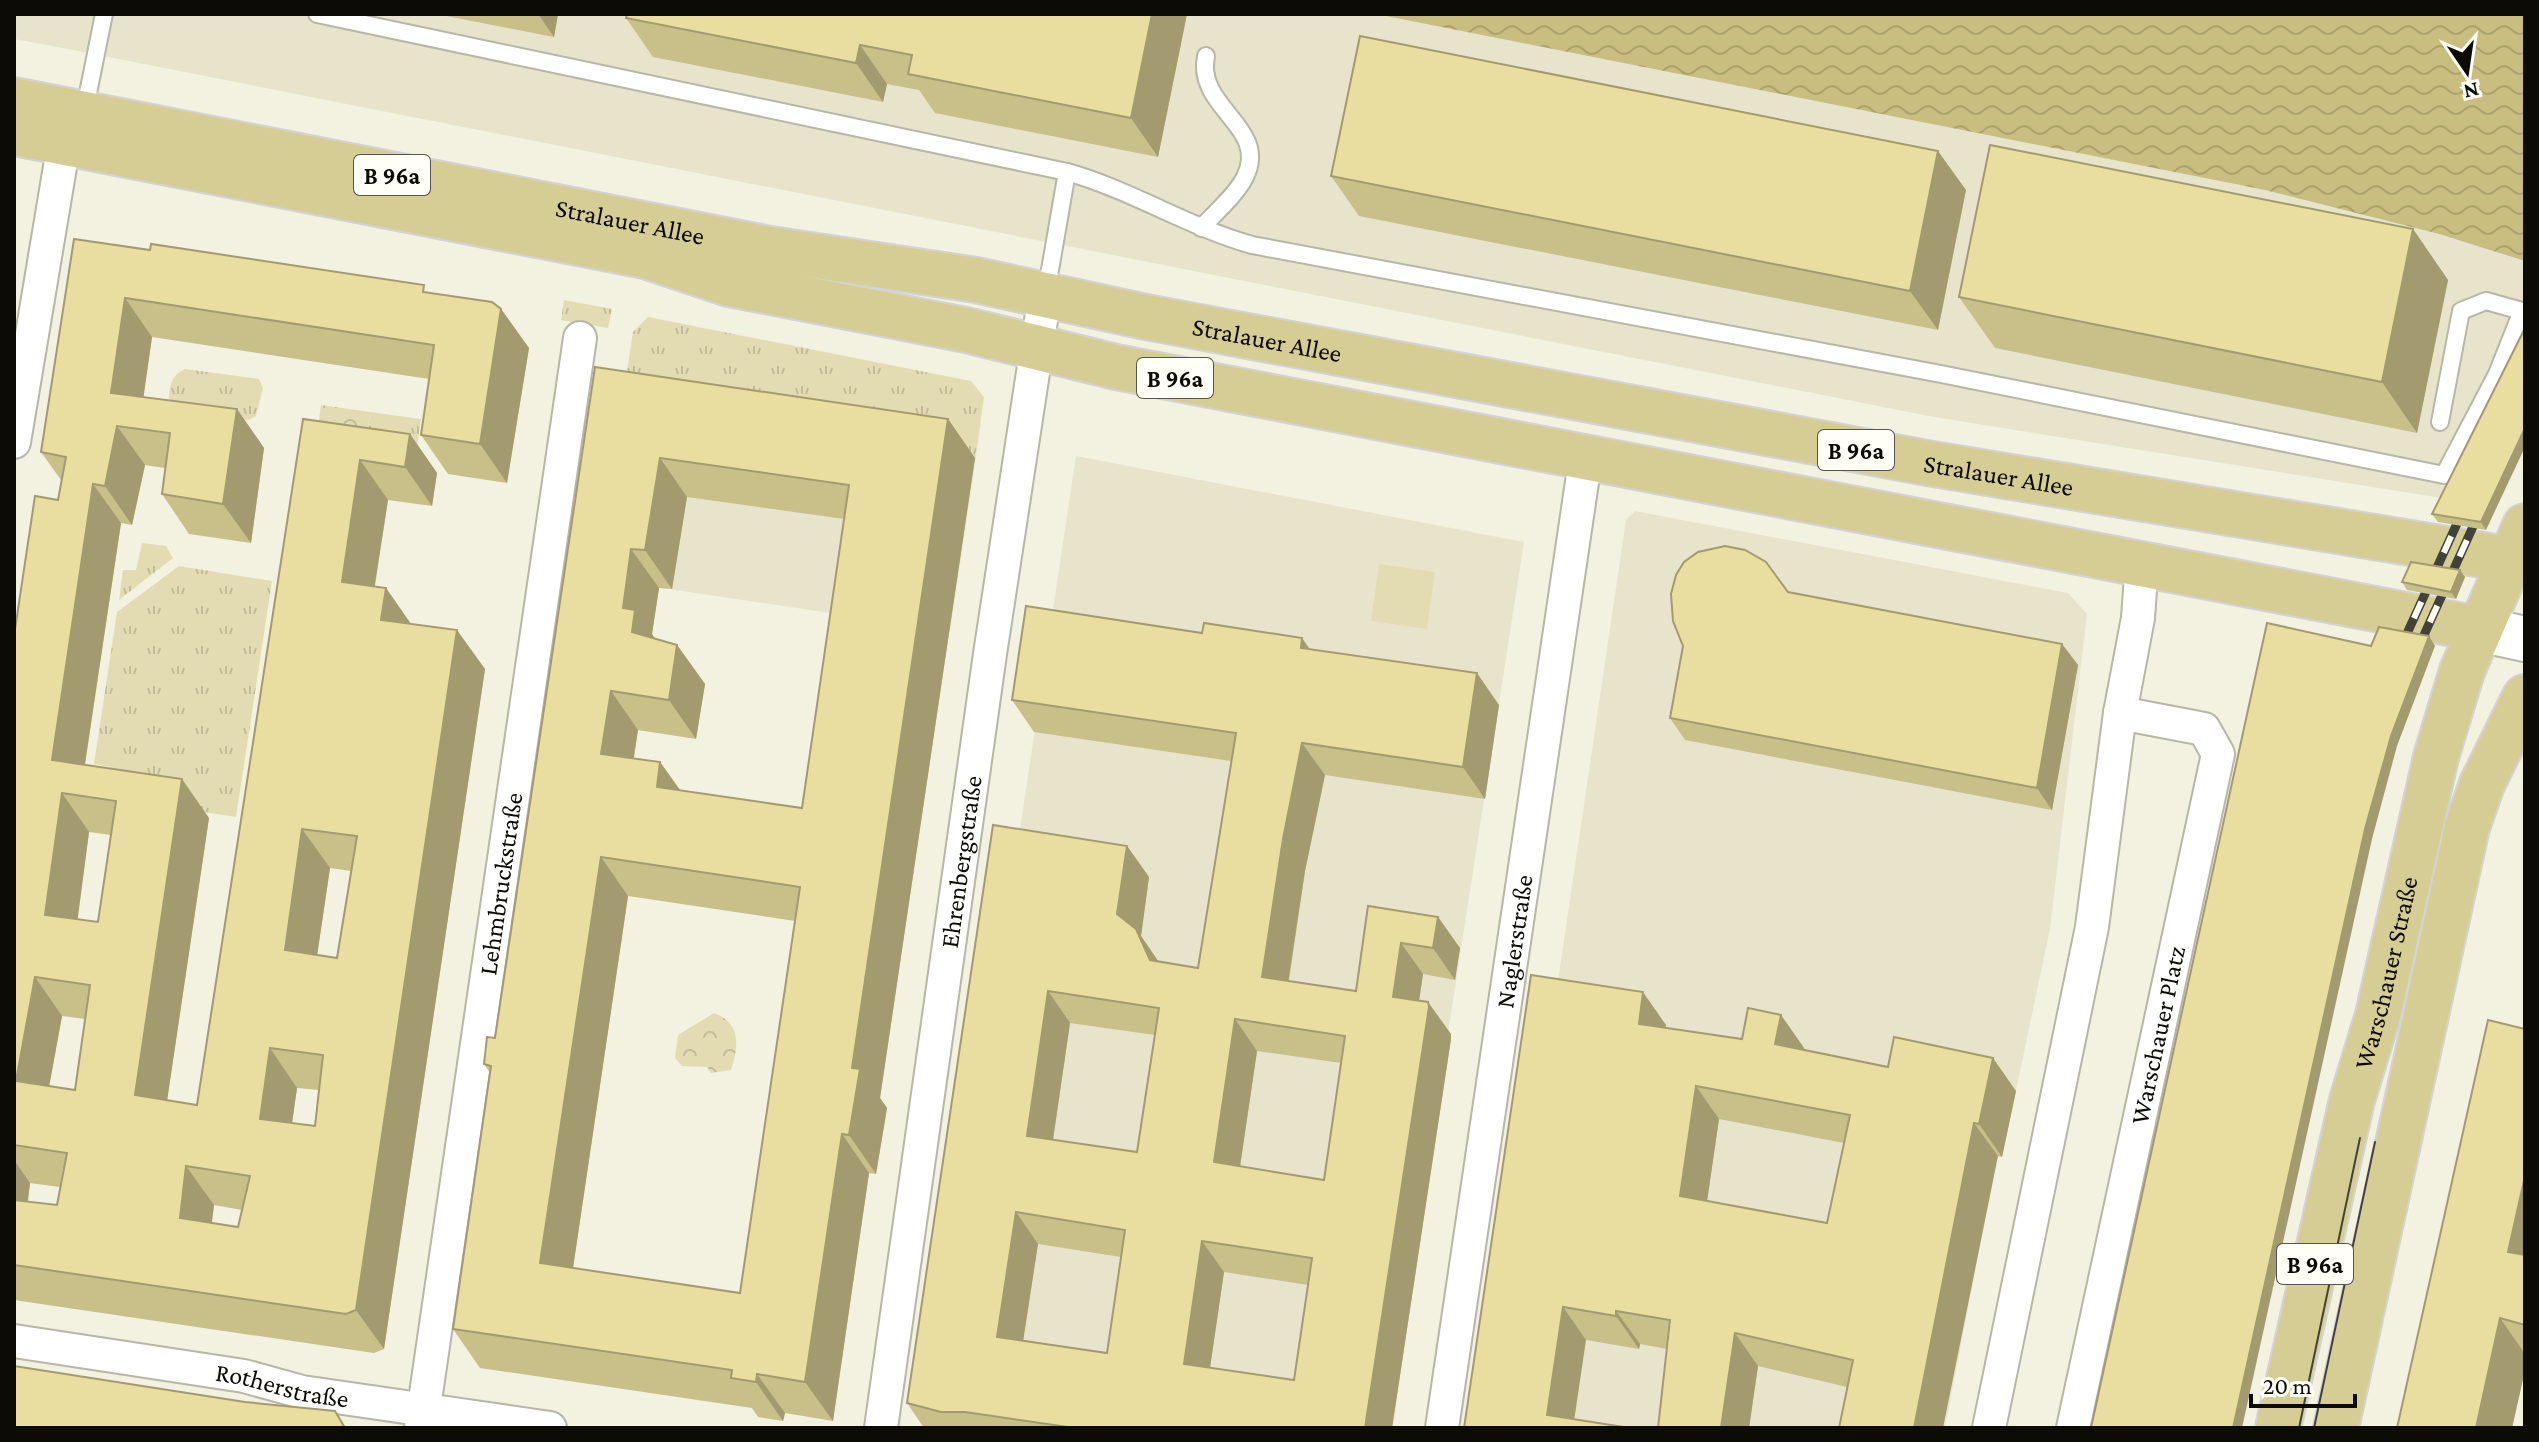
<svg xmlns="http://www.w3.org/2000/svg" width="2539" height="1442" font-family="'Crimson Pro',serif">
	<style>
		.built { fill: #e8e4cc }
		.grass { fill: url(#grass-tufts) }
		.park { fill: url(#park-crowns) }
		.garden { fill: #e3dcb3 }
		.water { fill: url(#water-waves) }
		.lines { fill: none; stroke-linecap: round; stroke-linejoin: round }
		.lane-casing { stroke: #b8b6a6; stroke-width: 20 }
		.street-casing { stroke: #b8b6a6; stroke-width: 36 }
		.secondary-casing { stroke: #b8b6a6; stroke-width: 48 }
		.primary-casing { stroke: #d3d3d2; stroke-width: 48 }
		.lane { stroke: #fff; stroke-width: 16 }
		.street { stroke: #fff; stroke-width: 32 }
		.secondary { stroke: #fff; stroke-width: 44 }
		.primary { stroke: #d6cd95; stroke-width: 44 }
		.tram { stroke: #43423a; stroke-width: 2 }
		.rail-casing { stroke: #43423a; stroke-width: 9 }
		.rail { stroke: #fffef7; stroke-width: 6; stroke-dasharray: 18; stroke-linecap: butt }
		.wall { fill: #c8bf89; fill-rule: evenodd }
		.shaded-wall { fill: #a39b6f }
		.building { fill: #e9de9f; stroke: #a39b6f; stroke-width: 2; fill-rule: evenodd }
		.labels { text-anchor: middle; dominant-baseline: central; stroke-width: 7; stroke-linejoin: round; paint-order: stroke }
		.shield { fill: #fffef7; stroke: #55544e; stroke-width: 2 }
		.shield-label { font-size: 24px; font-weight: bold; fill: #0c0b06 }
		.street-label { font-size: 26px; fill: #0c0b06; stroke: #fffef7 }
	</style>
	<defs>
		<pattern id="grass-tufts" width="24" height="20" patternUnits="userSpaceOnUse" patternTransform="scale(2)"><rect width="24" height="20" fill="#e3dcb3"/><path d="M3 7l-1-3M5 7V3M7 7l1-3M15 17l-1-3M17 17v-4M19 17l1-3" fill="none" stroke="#c2bb98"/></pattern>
		<pattern id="park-crowns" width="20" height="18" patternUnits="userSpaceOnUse" patternTransform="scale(2)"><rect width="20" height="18" fill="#e3dcb3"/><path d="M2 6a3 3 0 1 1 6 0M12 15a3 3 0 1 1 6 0" fill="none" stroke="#c2bb98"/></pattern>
		<pattern id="water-waves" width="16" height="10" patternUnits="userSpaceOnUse" patternTransform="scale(2)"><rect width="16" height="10" fill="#c9be80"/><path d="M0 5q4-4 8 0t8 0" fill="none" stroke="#aba26d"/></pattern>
	</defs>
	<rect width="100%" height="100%" fill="#f3f1e0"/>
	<g class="built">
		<polygon points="14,14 1381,14 2265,190 2439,234 2525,261 2525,346 2448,499 1934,417 68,49 14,39"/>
		<polygon points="648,317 981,423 950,631 596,578 633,332"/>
		<polygon points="1076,456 1524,542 1448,1033 1393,1428 930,1428"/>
		<polygon points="1635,511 2068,593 2087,614 2050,929 2002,1157 1997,1157 1945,1428 1492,1428 1626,520"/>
	</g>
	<g class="grass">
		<polygon points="564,300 612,309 608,328 561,320"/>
		<polygon points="648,317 971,381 984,397 975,458 622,406 633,332"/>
		<path d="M 185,369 L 259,379 L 263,388 L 256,416 L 249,420 L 180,412 L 169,406 C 169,390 169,376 185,369 Z"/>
		<polygon points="370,412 421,419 415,462 364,455"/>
		<polygon points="142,543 166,546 173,558 119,600 123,570 136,570"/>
		<polygon points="179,566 272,581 236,817 107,797 111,767 94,764 117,612"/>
	</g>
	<g class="park">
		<polygon points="321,405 370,412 364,455 315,449"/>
		<path d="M 714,1013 C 741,1023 739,1045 731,1070 L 711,1073 L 707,1067 L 682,1066 L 675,1058 L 678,1035 Z"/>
	</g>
	<polygon class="garden" points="1379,564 1435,572 1427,629 1371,621"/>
	<polygon class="water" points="2525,14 2525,261 2439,234 2265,190 1381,15"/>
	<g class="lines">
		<g class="lane-casing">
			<g id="lane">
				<path d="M 317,14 L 1067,172 C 1131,190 1188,227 1252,245 L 1941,374 L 2444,475 L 2497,374 L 2522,311 L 2486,301 L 2461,311 L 2440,422"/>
				<polyline points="84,113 104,14"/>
				<path d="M 1201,228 C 1215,213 1236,195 1245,177 C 1270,127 1195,108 1206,56"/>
				<polyline points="1046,293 1067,172"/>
			</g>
		</g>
		<g class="street-casing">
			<g id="street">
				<polyline points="14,442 64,143"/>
				<path id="s1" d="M 14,1341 L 244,1376 L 302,1392 L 550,1428"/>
				<path id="s2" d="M 421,1428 L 580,338"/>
				<path id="s3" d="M 881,1428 L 990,654 L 1045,294"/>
				<path id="s4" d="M 1442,1428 L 1586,455"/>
				<polyline points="1989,1428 2092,927 2120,713 2138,618 2142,562"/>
				<path id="s5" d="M 2073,1428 L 2218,754 L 2204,729 L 2120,713"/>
			</g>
		</g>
		<g class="secondary-casing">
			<polyline id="secondary" points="2479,629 2525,639"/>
		</g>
		<g class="primary-casing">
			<g id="primary">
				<path id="s6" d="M 14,100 L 770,249 L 976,280 L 1146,317 L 1927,463 L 2525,562"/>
				<polyline points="14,133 645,256 729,284 966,330 1116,367 2479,629"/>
				<path id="s7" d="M 2278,1428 L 2352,1100 L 2378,1015 L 2436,757 L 2462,671 L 2525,526"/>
				<polyline points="2336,1428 2467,827 2482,784 2525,697"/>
			</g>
		</g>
		<use href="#lane" class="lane"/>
		<use href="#street" class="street"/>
		<use href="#secondary" class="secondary"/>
		<use href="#primary" class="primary"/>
		<g class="tram">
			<polyline points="2299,1428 2360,1138"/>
			<polyline points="2314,1428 2375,1142"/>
		</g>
		<g class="rail-casing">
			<g id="rail">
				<polyline points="2399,651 2465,506"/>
				<polyline points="2415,655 2481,509"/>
			</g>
		</g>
		<use href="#rail" class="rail"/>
	</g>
	<g class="wall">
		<polygon points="436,14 558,14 554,37"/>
		<polygon points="1187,14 1158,157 935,113 919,90 887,84 883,102 653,57 626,18"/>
		<polygon points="1331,176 1966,190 1938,330 1359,216"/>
		<polygon points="2413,229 2448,280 2417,433 1995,348 1959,297"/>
		<path d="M 74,239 L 429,292 L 501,309 L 529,348 L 507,483 L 448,474 L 421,435 L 429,379 L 152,337 L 143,397 L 237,409 L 264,448 L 251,543 L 189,534 L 162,494 L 165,468 L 145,465 L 132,525 L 121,523 L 85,765 L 209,818 L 167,1100 L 197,1105 L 303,419 L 410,434 L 437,473 L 432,506 L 388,500 L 375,586 L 386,588 L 411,624 L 485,669 L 384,1349 L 374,1353 L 14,1300 L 14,636 L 58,500 L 61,480 L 41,452 ZM 89,832 L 111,835 L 98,922 L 77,920 ZM 330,868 L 351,871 L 337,958 L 317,955 ZM 62,1016 L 85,1019 L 75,1090 L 49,1086 ZM 297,1088 L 319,1090 L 315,1126 L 292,1123 ZM 30,1183 L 60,1187 L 57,1205 L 28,1202 ZM 214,1205 L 242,1210 L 238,1227 L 212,1223 Z"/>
		<polygon points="2525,328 2486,530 2438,522 2432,514"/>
		<path d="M 595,367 L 948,419 L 975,458 L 880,1098 L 887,1108 L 876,1174 L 869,1173 L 833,1421 L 785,1413 L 783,1421 L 758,1417 L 752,1408 L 480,1368 L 453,1329 L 490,1073 L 484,1064 L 495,1038 ZM 687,497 L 844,519 L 802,808 L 680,791 L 660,762 L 634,758 L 638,730 L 696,739 L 705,684 L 677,645 L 655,639 L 652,634 L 659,588 L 672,589 ZM 628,896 L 795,921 L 740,1293 L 573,1268 Z"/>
		<polygon points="2460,570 2465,577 2456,599 2407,590 2402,582"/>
		<polygon points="1788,592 2062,644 2078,665 2052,810 1685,740 1670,718"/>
		<path d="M 1310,649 L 1499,705 L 1485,799 L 1325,775 L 1305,871 L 1289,981 L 1356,991 L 1368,906 L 1438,917 L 1460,948 L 1455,980 L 1423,974 L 1419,1001 L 1451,1034 L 1451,1039 L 1392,1428 L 924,1428 L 907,1403 L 993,825 L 1127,846 L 1149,877 L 1141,936 L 1159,962 L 1198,968 L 1231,761 L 1034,732 L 1012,700 ZM 1070,1023 L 1155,1035 L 1137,1152 L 1053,1140 ZM 1257,1051 L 1341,1063 L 1324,1180 L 1240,1166 ZM 1038,1244 L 1121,1257 L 1107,1353 L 1023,1340 ZM 1224,1272 L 1308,1285 L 1294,1380 L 1210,1368 Z"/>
		<path d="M 1781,1015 L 1804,1048 L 1804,1050 L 2016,1091 L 2002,1157 L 1998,1156 L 1847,1387 L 1758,1366 L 1749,1428 L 1658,1428 L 1667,1349 L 1640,1344 L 1639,1349 L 1586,1340 L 1464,1428 L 1666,1025 L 1665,1028 L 1742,1039 ZM 1719,1119 L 1844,1143 L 1827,1223 L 1707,1201 Z"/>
		<polygon points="2525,1029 2525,1370 2512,1428 2397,1428"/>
	</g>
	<g class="shaded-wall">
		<polygon points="538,14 558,14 554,37"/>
		<polygon points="1152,14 1187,14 1158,157 1131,118"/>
		<polygon points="860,45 887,84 883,102 856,63"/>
		<polygon points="1938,151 1966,190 1938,330 1910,291"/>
		<polygon points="2413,229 2448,280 2417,433 2382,382"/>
		<polygon points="125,298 152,337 139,429 111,393"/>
		<polygon points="501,309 529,348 507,483 480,444"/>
		<polygon points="237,409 264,448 251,543 223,504"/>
		<polygon points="948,419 975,458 880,1098 887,1108 876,1174 849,1135 852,1068"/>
		<polygon points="117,426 145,465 132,525 105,486"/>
		<polygon points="2525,428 2525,447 2486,530 2481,522"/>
		<polygon points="410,434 437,473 432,506 405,467"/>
		<polygon points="660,458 687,497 672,589 645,550"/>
		<polygon points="360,460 388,500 369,621 342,582"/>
		<polygon points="93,484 121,523 80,796 52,760"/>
		<polygon points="631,549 659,588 652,634 662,649 632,632 623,608"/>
		<polygon points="2460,570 2465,577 2456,599 2451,592"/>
		<polygon points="386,588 413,627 381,620"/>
		<polygon points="457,630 485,669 384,1349 356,1310"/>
		<polygon points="2429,636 2435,646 2397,746 2372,839 2242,1428 2233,1428 2365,829 2391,736"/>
		<polygon points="1302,638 1324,670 1301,648"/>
		<polygon points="2062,644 2078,665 2052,810 2037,788"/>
		<polygon points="677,645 705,684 696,739 669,700"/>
		<polygon points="1477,673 1499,705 1485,799 1463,767"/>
		<polygon points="611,691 638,730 628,793 601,754"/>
		<polygon points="1302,743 1325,775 1305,871 1284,1009 1262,977 1283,839"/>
		<polygon points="660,762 688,801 657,787"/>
		<polygon points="182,779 209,818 162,1135 135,1095"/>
		<polygon points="62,793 89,832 73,955 45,915"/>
		<polygon points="302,829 330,868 312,990 285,950"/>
		<polygon points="1127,846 1149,877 1141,936 1158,961 1172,992 1117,914"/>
		<polygon points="601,857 628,896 568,1302 540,1263"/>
		<polygon points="1438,917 1460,948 1455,980 1433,948"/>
		<polygon points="1401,943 1423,974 1415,1028 1393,997"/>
		<polygon points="35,977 62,1016 43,1120 16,1081"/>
		<polygon points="1048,991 1070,1023 1049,1167 1027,1136"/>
		<polygon points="1643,992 1666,1025 1662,1057 1639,1024"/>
		<polygon points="1428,1002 1451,1034 1451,1039 1392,1428 1365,1428"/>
		<polygon points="1781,1015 1804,1048 1798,1077 1775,1044"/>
		<polygon points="1235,1019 1257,1051 1236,1194 1214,1162"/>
		<polygon points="270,1048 297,1088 287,1158 260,1119"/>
		<polygon points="1993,1058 2016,1091 2002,1157 1979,1124"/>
		<polygon points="1696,1086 1719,1119 1703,1229 1680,1196"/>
		<polygon points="1974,1123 1998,1156 1943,1428 1914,1428"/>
		<polygon points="842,1134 869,1173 833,1421 805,1382"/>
		<polygon points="14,1160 30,1183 23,1237 14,1224"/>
		<polygon points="186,1166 214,1205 207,1257 180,1218"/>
		<polygon points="2525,1176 2525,1276 2508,1252"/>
		<polygon points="1016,1212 1038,1244 1019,1368 997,1337"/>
		<polygon points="1202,1241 1224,1272 1206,1395 1184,1364"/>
		<polygon points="1563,1307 1586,1340 1573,1428 1547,1415"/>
		<polygon points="1616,1311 1640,1344 1639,1349 1616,1316"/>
		<polygon points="2500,1318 2525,1354 2525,1370 2512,1428 2476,1428"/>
		<polygon points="1735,1333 1758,1366 1749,1428 1721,1428"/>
		<polygon points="757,1374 785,1413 783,1421 756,1382"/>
	</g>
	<g class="building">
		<polygon points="627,14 1152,14 1131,118 908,74 912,55 860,45 856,63 626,18"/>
		<polygon points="1360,36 1938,151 1910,291 1331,176"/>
		<polygon points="1990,145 2413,229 2382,382 1959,297"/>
		<path d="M 74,239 L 150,250 L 151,244 L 424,285 L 423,292 L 492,302 L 501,309 L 480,444 L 421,435 L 434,345 L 125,298 L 111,393 L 237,409 L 223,504 L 162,494 L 170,433 L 117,426 L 105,486 L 93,484 L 52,760 L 182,779 L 135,1095 L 197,1105 L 303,419 L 410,434 L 405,467 L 360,460 L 342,582 L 386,588 L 381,620 L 457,630 L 356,1310 L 346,1314 L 14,1265 L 14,1200 L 57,1205 L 67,1153 L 14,1145 L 14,636 L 35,496 L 58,500 L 66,457 L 41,452 ZM 62,793 L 116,801 L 98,922 L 45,915 ZM 302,829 L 357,836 L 337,958 L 285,950 ZM 35,977 L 90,985 L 75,1090 L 16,1081 ZM 270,1048 L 323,1055 L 315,1126 L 260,1119 ZM 186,1166 L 250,1176 L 238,1227 L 180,1218 Z"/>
		<polygon points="2525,328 2525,428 2481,522 2432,514"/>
		<path d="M 595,367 L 948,419 L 852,1068 L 860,1069 L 849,1135 L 842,1134 L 805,1382 L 757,1374 L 756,1382 L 731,1378 L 732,1370 L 453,1329 L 491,1066 L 484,1064 L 487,1037 L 495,1038 ZM 660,458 L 849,485 L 802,808 L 657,787 L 660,762 L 601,754 L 611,691 L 669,700 L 677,645 L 632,632 L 635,610 L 623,608 L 631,549 L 645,550 ZM 601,857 L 800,887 L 740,1293 L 540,1263 Z"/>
		<polygon points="1725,546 1745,550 1766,562 1788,592 2062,644 2037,788 1670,718 1683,646 1673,621 1671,594 1676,575 1684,562 1698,552"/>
		<polygon points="2411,562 2460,570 2451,592 2402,582"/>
		<path d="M 1026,606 L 1202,633 L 1204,623 L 1302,638 L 1301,648 L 1477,673 L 1463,767 L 1302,743 L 1283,839 L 1262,977 L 1356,991 L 1368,906 L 1438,917 L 1433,948 L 1401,943 L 1393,997 L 1428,1002 L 1429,1007 L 1365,1428 L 1075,1428 L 965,1412 L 941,1412 L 907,1403 L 993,825 L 1127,846 L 1117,914 L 1136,929 L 1150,960 L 1198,968 L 1236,733 L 1012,700 ZM 1048,991 L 1159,1008 L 1137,1152 L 1027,1136 ZM 1235,1019 L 1345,1036 L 1324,1180 L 1214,1162 ZM 1016,1212 L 1125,1230 L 1107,1353 L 997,1337 ZM 1202,1241 L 1312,1258 L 1294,1380 L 1184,1364 Z"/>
		<polygon points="2267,623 2371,646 2379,627 2429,636 2391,736 2365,829 2233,1428 2091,1428"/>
		<path d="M 1531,975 L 1643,992 L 1639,1024 L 1742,1039 L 1748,1008 L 1781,1015 L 1775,1044 L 1888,1067 L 1894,1037 L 1993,1058 L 1979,1124 L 1974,1123 L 1914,1428 L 1839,1428 L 1853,1360 L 1735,1333 L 1721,1428 L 1658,1428 L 1670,1320 L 1616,1311 L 1616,1316 L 1563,1307 L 1547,1415 L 1630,1428 L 1464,1428 ZM 1696,1086 L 1850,1115 L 1827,1223 L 1680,1196 Z"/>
		<polygon points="2488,1020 2525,1029 2525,1176 2508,1252 2525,1255 2525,1325 2500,1318 2476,1428 2397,1428"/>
		<polygon points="14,1366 245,1402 335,1411 345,1428 14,1428"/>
	</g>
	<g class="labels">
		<g class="shield">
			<rect x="354" y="155" width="76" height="40" rx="6"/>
			<rect x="1137" y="358" width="76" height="40" rx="6"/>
			<rect x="1818" y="430" width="76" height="40" rx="6"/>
			<rect x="2277" y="1244" width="76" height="40" rx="6"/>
		</g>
		<g class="shield-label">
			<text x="392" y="175">B 96a</text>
			<text x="1175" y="378">B 96a</text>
			<text x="1856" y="450">B 96a</text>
			<text x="2315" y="1264">B 96a</text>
		</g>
		<g class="street-label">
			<text stroke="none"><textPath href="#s6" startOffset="628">Stralauer Allee</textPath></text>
			<text stroke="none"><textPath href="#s6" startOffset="1276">Stralauer Allee</textPath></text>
			<text stroke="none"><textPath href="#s6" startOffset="2020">Stralauer Allee</textPath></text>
			<text stroke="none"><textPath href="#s3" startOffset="572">Ehrenbergstraße</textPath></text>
			<text stroke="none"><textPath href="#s2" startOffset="550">Lehmbruckstraße</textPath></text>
			<text stroke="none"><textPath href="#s4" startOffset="492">Naglerstraße</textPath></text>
			<text stroke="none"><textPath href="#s7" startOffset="468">Warschauer Straße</textPath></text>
			<text stroke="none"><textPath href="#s5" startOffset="402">Warschauer Platz</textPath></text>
			<text stroke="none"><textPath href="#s1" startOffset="272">Rotherstraße</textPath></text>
		</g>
	</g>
	<rect width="2539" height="1442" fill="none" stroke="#0c0b06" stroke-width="32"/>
	<g transform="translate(2467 72) rotate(167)" stroke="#fffef7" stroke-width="6" paint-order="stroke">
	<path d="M0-6L14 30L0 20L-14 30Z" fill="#0c0b06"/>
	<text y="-12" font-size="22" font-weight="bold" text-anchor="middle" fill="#0c0b06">N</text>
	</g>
	<path d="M2251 1394v12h104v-12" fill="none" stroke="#0c0b06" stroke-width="4"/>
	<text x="2263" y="1394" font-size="24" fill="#0c0b06" stroke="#fffef7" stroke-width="6" paint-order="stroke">20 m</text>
</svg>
